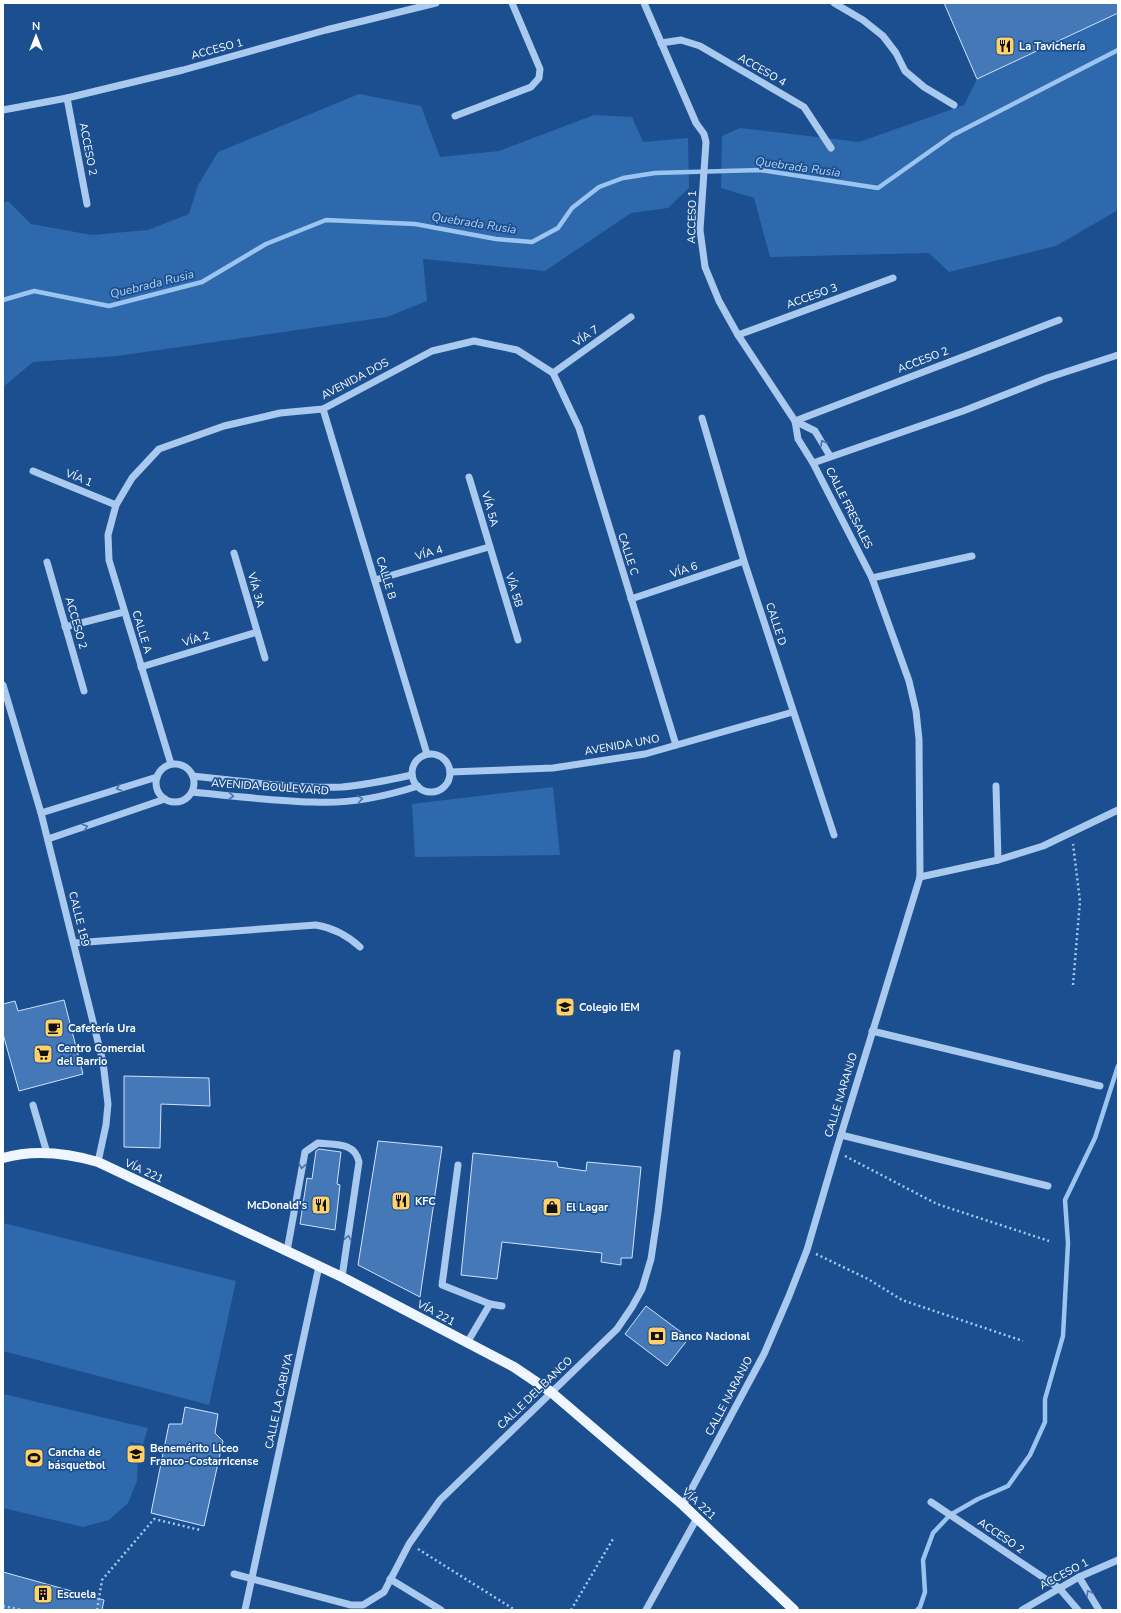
<svg xmlns="http://www.w3.org/2000/svg" width="1121" height="1613" font-family="'Nunito Sans',sans-serif">
	<style>
		.green { fill: #2e69ad }
		.lines { fill: none; stroke-linecap: round; stroke-linejoin: round }
		.stream { stroke: #9cc4f0; stroke-width: 4.5 }
		.building { fill: #4478b7; stroke: #cfe3fa }
		.path { stroke: #a9c9ee; stroke-width: 2.5; stroke-dasharray: 2 3; stroke-linecap: butt }
		.minor { stroke: #a9c9ee; stroke-width: 7 }
		.major { stroke: #f0f6ff; stroke-width: 10 }
		.oneway { stroke: #4674ac }
		.labels { text-anchor: middle; dominant-baseline: central; stroke-width: 3.5; stroke-linejoin: round; paint-order: stroke }
		.poi-label { font-size: 11px; font-weight: bold; fill: #fff; stroke: #1b4f8f; text-anchor: start }
		.street-label { font-size: 11px; fill: #fff; stroke: #1b4f8f }
		.water-label { font-size: 12px; font-style: italic; fill: #b5d3f5; stroke: #1b4f8f }
	</style>
	<rect width="100%" height="100%" fill="#1b4f8f"/>
	<g class="green">
		<polygon points="1118,13 1118,210 1056,246 949,272 929,253 770,257 754,198 721,188 722,136 740,128 859,142 964,105 977,79"/>
		<polygon points="359,94 421,106 440,157 499,151 594,115 632,117 643,142 688,138 689,188 668,208 631,213 545,271 423,259 427,301 387,317 117,356 33,362 3,387 3,203 8,201 31,224 92,235 148,230 189,214 198,185 218,152"/>
		<polygon points="553,787 560,855 415,857 412,804"/>
		<polygon points="3,1223 236,1281 209,1405 3,1351"/>
		<polygon points="3,1394 148,1428 143,1444 129,1442 138,1455 137,1481 128,1503 109,1520 83,1527 3,1508"/>
	</g>
	<g class="lines">
		<g class="stream">
			<polyline points="3,300 34,291 109,306 202,282 266,244 326,220 415,224 496,239 532,242 558,228 572,208 599,187 623,178 655,173 760,170 878,188 953,135 1118,50"/>
			<polyline points="917,1610 920,1607 925,1592 923,1560 933,1533 950,1515 978,1499 1008,1486 1030,1455 1045,1422 1045,1399 1063,1336 1068,1243 1065,1200 1095,1138 1118,1066"/>
		</g>
	</g>
	<g class="building">
		<polygon points="944,3 1118,3 1118,13 977,79"/>
		<polygon points="64,1000 83,1074 19,1091 3,1034 3,1004 15,1001 18,1011"/>
		<polygon points="124,1076 209,1078 210,1106 161,1104 160,1148 124,1147"/>
		<polygon points="378,1141 442,1147 420,1297 358,1265"/>
		<polygon points="319,1149 341,1152 337,1184 340,1185 335,1230 300,1224 307,1178 312,1179 316,1151"/>
		<polygon points="473,1153 557,1162 558,1167 586,1171 587,1162 641,1167 632,1258 621,1258 621,1265 601,1262 602,1253 502,1242 497,1279 461,1275"/>
		<polygon points="646,1306 689,1338 667,1366 625,1334"/>
		<polygon points="185,1407 218,1414 215,1433 223,1441 204,1526 151,1513 169,1424 182,1424"/>
		<polygon points="3,1572 104,1600 102,1610 3,1610"/>
	</g>
	<g class="lines">
		<g class="path">
			<polyline points="1073,985 1080,901 1073,844"/>
			<polyline points="845,1156 937,1204 1049,1241"/>
			<polyline points="816,1254 868,1279 902,1300 1023,1341"/>
			<polyline points="418,1549 515,1610"/>
			<polyline points="3,1606 22,1610"/>
			<polyline points="97,1610 102,1580 154,1519 200,1530"/>
			<polyline points="571,1610 613,1539"/>
		</g>
		<g class="minor">
			<polyline points="644,3 696,123 704,134 706,142 700,230 705,267 719,301 738,335 795,421 798,439 813,463"/>
			<polyline points="834,3 863,20 883,36 896,53 905,71 924,87 954,105"/>
			<polyline points="661,43 681,40 700,46 804,107 831,148"/>
			<polyline points="67,98 87,204"/>
			<polyline points="3,110 67,98 183,70 326,30 436,3"/>
			<polyline points="455,116 531,87 539,78 540,69 512,3"/>
			<polyline points="738,335 893,278"/>
			<polyline points="553,373 579,428 676,745"/>
			<polyline points="553,373 631,317"/>
			<polyline points="323,409 427,754"/>
			<polyline points="702,418 744,561 834,835"/>
			<polyline points="795,421 1059,320"/>
			<polyline points="795,421 815,431 830,456"/>
			<polyline points="33,471 116,505"/>
			<polyline points="469,477 518,640"/>
			<polyline points="234,553 265,658"/>
			<polyline points="47,562 84,691"/>
			<polyline points="872,578 972,556"/>
			<polyline points="375,580 489,547"/>
			<polyline points="631,599 744,561"/>
			<polyline points="65,627 124,612"/>
			<polyline points="141,667 257,632"/>
			<polyline points="3,685 41,813 103,1062 108,1104 106,1125 98,1162"/>
			<circle cx="431" cy="773" r="19"/>
			<circle cx="175" cy="783" r="19"/>
			<polyline points="171,764 109,560 108,535 116,505 132,478 159,449 224,426 280,413 323,409 432,351 474,341 517,350 553,373"/>
			<polyline points="450,772 553,768 645,754 793,712"/>
			<path d="M 193,776 C 242,781 294,789 342,787 C 366,785 389,780 412,775"/>
			<polyline points="996,786 998,860"/>
			<path d="M 192,792 C 232,796 273,801 313,802 C 348,804 384,797 418,786"/>
			<polyline points="41,813 157,777"/>
			<polyline points="48,839 165,799"/>
			<polyline points="920,877 998,860 1043,846 1118,810"/>
			<path d="M 74,943 L 316,925 C 334,928 347,935 360,947"/>
			<polyline points="872,1031 1100,1086"/>
			<polyline points="33,1105 47,1153"/>
			<polyline points="841,1135 1048,1186"/>
			<polyline points="458,1165 442,1285 490,1304 467,1343"/>
			<path d="M 287,1251 L 305,1152 L 318,1143 C 335,1145 355,1142 359,1162 L 342,1277"/>
			<polyline points="490,1304 502,1306"/>
			<polyline points="931,1502 1059,1588 1078,1610"/>
			<polyline points="683,1505 764,1354 789,1296 807,1250 836,1151 920,877 919,739 916,711 909,681 872,578 813,463 963,411 1047,378 1118,355"/>
			<polyline points="234,1574 351,1605 363,1605 384,1592 409,1544 440,1500 617,1329 632,1307 642,1289 651,1259 658,1212 677,1053"/>
			<polyline points="1079,1577 1099,1610"/>
			<polyline points="390,1579 441,1610"/>
			<polyline points="245,1610 319,1266"/>
			<polyline points="646,1610 697,1518"/>
			<polyline points="1022,1610 1079,1577 1118,1560"/>
		</g>
		<path class="major" d="M 3,1158 C 35,1149 67,1153 98,1162 L 342,1277 L 514,1367 L 551,1392 L 683,1505 L 794,1610"/>
	</g>
	<defs><path id="oneway-chevron" d="M-2-3.5L2.5 0L-2 3.5" fill="none" stroke-width="1.6" stroke-linecap="round" stroke-linejoin="round"/></defs>
	<g class="oneway">
		<use href="#oneway-chevron" transform="translate(823 443) rotate(-120)"/>
		<use href="#oneway-chevron" transform="translate(119 788) rotate(163)"/>
		<use href="#oneway-chevron" transform="translate(231 796) rotate(5)"/>
		<use href="#oneway-chevron" transform="translate(360 799) rotate(-9)"/>
		<use href="#oneway-chevron" transform="translate(85 827) rotate(-19)"/>
		<use href="#oneway-chevron" transform="translate(302 1166) rotate(100)"/>
		<use href="#oneway-chevron" transform="translate(348 1238) rotate(-81)"/>
		<use href="#oneway-chevron" transform="translate(1089 1593) rotate(-121)"/>
	</g>
	<defs>
		<g id="restaurant-square" transform="scale(1)"><rect x="-9" y="-9" width="18" height="18" rx="4" fill="#ffd166" stroke="#1b4f8f"/><path d="M-5-6h1v4h1v-4h1v4h1v-4h1v5L-1.5 .5V6h-2V.5L-5-1ZM5-6V6H3V1.5H1.5Q1.5-4 5-6Z" fill="#111"/></g>
		<g id="school-square" transform="scale(1)"><rect x="-9" y="-9" width="18" height="18" rx="4" fill="#ffd166" stroke="#1b4f8f"/><path d="M0-5L7-2L0 1L-7-2ZM-4 1L0 2.5L4 1V4Q0 6-4 4Z" fill="#111"/></g>
		<g id="cafe-square" transform="scale(1)"><rect x="-9" y="-9" width="18" height="18" rx="4" fill="#ffd166" stroke="#1b4f8f"/><path d="M-5.5-4.5H6V0H3Q3 3.5 0 3.5H-2.5Q-5.5 3.5-5.5 0ZM3-3.2v2h1.7v-2ZM-6 4.5H4V6H-6Z" fill="#111"/></g>
		<g id="supermarket-square" transform="scale(1)"><rect x="-9" y="-9" width="18" height="18" rx="4" fill="#ffd166" stroke="#1b4f8f"/><path d="M-6-5.5h2.5l.6 2H6L4.5 2H-2.5L-4.4-4H-6ZM-1.5 3.2a1.3 1.3 0 1 0 .1 0ZM3 3.2a1.3 1.3 0 1 0 .1 0Z" fill="#111"/></g>
		<g id="shop-square" transform="scale(1)"><rect x="-9" y="-9" width="18" height="18" rx="4" fill="#ffd166" stroke="#1b4f8f"/><path d="M-5-2.5h2.3a2.7 3.5 0 0 1 5.4 0H5L5.5 6h-11ZM-1.5-2.5h3a1.5 2.3 0 0 0-3 0Z" fill="#111"/></g>
		<g id="bank-square" transform="scale(1)"><rect x="-9" y="-9" width="18" height="18" rx="4" fill="#ffd166" stroke="#1b4f8f"/><path d="M-6-4H6V4H-6ZM0-2.3a2.3 2.3 0 1 0 0 4.6a2.3 2.3 0 1 0 0-4.6Z" fill="#111"/></g>
		<g id="stadium-square" transform="scale(1)"><rect x="-9" y="-9" width="18" height="18" rx="4" fill="#ffd166" stroke="#1b4f8f"/><path d="M0-5a6.5 5 0 1 0 0 10a6.5 5 0 1 0 0-10ZM-3.5-1.8h7v3.6h-7Z" fill="#111"/></g>
		<g id="building-square" transform="scale(1)"><rect x="-9" y="-9" width="18" height="18" rx="4" fill="#ffd166" stroke="#1b4f8f"/><path d="M-4-6H4V6H1V3H-1V6H-4ZM-2.5-4.3h1.7v1.8h-1.7ZM.8-4.3h1.7v1.8H.8ZM-2.5-1h1.7V.8h-1.7ZM.8-1h1.7V.8H.8Z" fill="#111"/></g>
	</defs>
	<g fill-rule="evenodd">
		<use href="#restaurant-square" x="1005" y="46"/>
		<use href="#school-square" x="565" y="1007"/>
		<use href="#cafe-square" x="54" y="1028"/>
		<use href="#supermarket-square" x="43" y="1054"/>
		<use href="#restaurant-square" x="401" y="1201"/>
		<use href="#restaurant-square" x="321" y="1205"/>
		<use href="#shop-square" x="552" y="1207"/>
		<use href="#bank-square" x="657" y="1336"/>
		<use href="#school-square" x="136" y="1454"/>
		<use href="#stadium-square" x="34" y="1458"/>
		<use href="#building-square" x="43" y="1594"/>
	</g>
	<g class="labels">
		<g class="poi-label">
			<text x="1019" y="46">La Tavichería</text>
			<text x="579" y="1007">Colegio IEM</text>
			<text x="68" y="1028">Cafetería Ura</text>
			<text x="57" y="1048">Centro Comercial<tspan x="57" dy="13">del Barrio</tspan></text>
			<text x="415" y="1201">KFC</text>
			<text x="307" y="1205" text-anchor="end">McDonald's</text>
			<text x="566" y="1207">El Lagar</text>
			<text x="671" y="1336">Banco Nacional</text>
			<text x="150" y="1448">Benemérito Liceo<tspan x="150" dy="13">Franco-Costarricense</tspan></text>
			<text x="48" y="1452">Cancha de<tspan x="48" dy="13">básquetbol</tspan></text>
			<text x="57" y="1594">Escuela</text>
		</g>
		<g class="street-label">
			<text transform="translate(217 49) rotate(-15)">ACCESO 1</text>
			<text transform="translate(762 70) rotate(30)">ACCESO 4</text>
			<text transform="translate(88 149) rotate(79)">ACCESO 2</text>
			<text transform="translate(692 217) rotate(-89)">ACCESO 1</text>
			<text transform="translate(812 296) rotate(-20)">ACCESO 3</text>
			<text transform="translate(586 336) rotate(-35)">VÍA 7</text>
			<text transform="translate(923 360) rotate(-21)">ACCESO 2</text>
			<text transform="translate(355 379) rotate(-28)">AVENIDA DOS</text>
			<text transform="translate(79 478) rotate(22)">VÍA 1</text>
			<text transform="translate(849 508) rotate(63)">CALLE FRESALES</text>
			<text transform="translate(490 509) rotate(74)">VÍA 5A</text>
			<text transform="translate(429 553) rotate(-16)">VÍA 4</text>
			<text transform="translate(628 554) rotate(72)">CALLE C</text>
			<text transform="translate(684 570) rotate(-18)">VÍA 6</text>
			<text transform="translate(386 578) rotate(73)">CALLE B</text>
			<text transform="translate(256 590) rotate(74)">VÍA 3A</text>
			<text transform="translate(514 590) rotate(73)">VÍA 5B</text>
			<text transform="translate(76 623) rotate(74)">ACCESO 2</text>
			<text transform="translate(776 624) rotate(72)">CALLE D</text>
			<text transform="translate(142 632) rotate(73)">CALLE A</text>
			<text transform="translate(196 639) rotate(-17)">VÍA 2</text>
			<text transform="translate(622 745) rotate(-10)">AVENIDA UNO</text>
			<text transform="translate(270 787) rotate(4)">AVENIDA BOULEVARD</text>
			<text transform="translate(79 919) rotate(76)">CALLE 159</text>
			<text transform="translate(841 1095) rotate(-73)">CALLE NARANJO</text>
			<text transform="translate(144 1171) rotate(25)">VÍA 221</text>
			<text transform="translate(436 1313) rotate(28)">VÍA 221</text>
			<text transform="translate(535 1393) rotate(-44)">CALLE DEL BANCO</text>
			<text transform="translate(729 1396) rotate(-62)">CALLE NARANJO</text>
			<text transform="translate(279 1401) rotate(-78)">CALLE LA CABUYA</text>
			<text transform="translate(699 1504) rotate(42)">VÍA 221</text>
			<text transform="translate(1001 1536) rotate(34)">ACCESO 2</text>
			<text transform="translate(1064 1574) rotate(-28)">ACCESO 1</text>
		</g>
		<g class="water-label">
			<text transform="translate(798 167) rotate(8)">Quebrada Rusia</text>
			<text transform="translate(474 223) rotate(9)">Quebrada Rusia</text>
			<text transform="translate(152 284) rotate(-14)">Quebrada Rusia</text>
		</g>
	</g>
	<rect width="1121" height="1613" fill="none" stroke="#ffffff" stroke-width="8"/>
	<g transform="translate(36 36)" stroke="#1b4f8f" stroke-width="3" paint-order="stroke">
	<path d="M0-3L7 15L0 10L-7 15Z" fill="#ffffff"/>
	<text y="-6" font-size="11" font-weight="bold" text-anchor="middle" fill="#ffffff">N</text>
	</g>
</svg>
